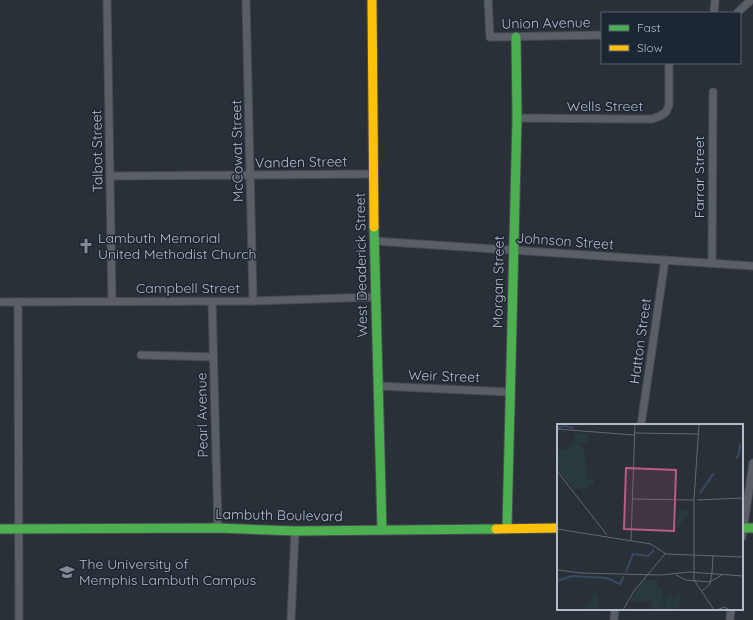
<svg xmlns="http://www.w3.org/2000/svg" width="753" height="620" font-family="Quicksand,sans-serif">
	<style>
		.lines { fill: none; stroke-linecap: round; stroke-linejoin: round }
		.street-casing { stroke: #484c53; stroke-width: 9 }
		.fast-casing { stroke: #484c53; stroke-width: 11 }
		.slow-casing { stroke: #484c53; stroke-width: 11 }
		.street { stroke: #5a5e66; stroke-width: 7 }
		.fast { stroke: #4caf50; stroke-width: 9 }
		.slow { stroke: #ffc107; stroke-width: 9 }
		.labels { text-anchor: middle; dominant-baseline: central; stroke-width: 3; stroke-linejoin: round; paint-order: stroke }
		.street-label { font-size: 14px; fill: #b4bcc9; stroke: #1d2633 }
		.poi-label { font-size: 14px; fill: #b4bcc9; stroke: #1d2633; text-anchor: start }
		.inset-river { fill: none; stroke: #384963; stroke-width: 2 }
		.inset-road { fill: none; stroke: #616872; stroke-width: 1 }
		.view { fill: #bc5a87; fill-opacity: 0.15; stroke: #bc5a87; stroke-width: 2 }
		.inset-edge { fill: none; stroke: #b4bcc9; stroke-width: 2 }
	</style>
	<rect width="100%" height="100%" fill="#2a3038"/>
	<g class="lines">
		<g class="street-casing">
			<g id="street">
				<polyline points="107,0 112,302"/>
				<polyline points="246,0 253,301"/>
				<polyline points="488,0 490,37 602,35"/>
				<polyline points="714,13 715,0"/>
				<polyline points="737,13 751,0"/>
				<polyline points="517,118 630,119 652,119 660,116 666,112 669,105 669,63"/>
				<polyline points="110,176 373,174"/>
				<polyline points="374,241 753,266"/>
				<polyline points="712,263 713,92"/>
				<polyline points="0,302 253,301 375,297"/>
				<polyline points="18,302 19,620"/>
				<polyline points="212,302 218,528"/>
				<polyline points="141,355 213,357"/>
				<polyline points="378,386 510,392"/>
				<polyline points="641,425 665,260"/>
				<polyline points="742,537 753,463"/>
				<polyline points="291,620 295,531"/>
				<polyline points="614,620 615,609"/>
				<polyline points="730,620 731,609"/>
			</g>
		</g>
		<g class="fast-casing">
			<g id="fast">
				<polyline points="374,227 382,530"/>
				<polyline points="507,528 517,118 516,37"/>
				<polyline points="742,528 753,528"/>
				<polyline points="0,529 218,528 295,531 496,529"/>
			</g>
		</g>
		<g class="slow-casing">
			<g id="slow">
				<polyline points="372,0 374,227"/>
				<polyline points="496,529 558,528"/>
			</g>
		</g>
		<use href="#street" class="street"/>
		<use href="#fast" class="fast"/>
		<use href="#slow" class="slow"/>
	</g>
	<defs>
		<g id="church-bare" transform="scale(1.2)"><path d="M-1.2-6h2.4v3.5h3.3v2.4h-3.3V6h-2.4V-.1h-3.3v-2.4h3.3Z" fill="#848b96" stroke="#1d2633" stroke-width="2.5" paint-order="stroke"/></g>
		<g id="university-bare" transform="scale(1.2)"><path d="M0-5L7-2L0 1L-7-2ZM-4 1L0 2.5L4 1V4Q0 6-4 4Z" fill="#848b96" stroke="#1d2633" stroke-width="2.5" paint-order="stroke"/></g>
	</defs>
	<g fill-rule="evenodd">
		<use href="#church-bare" x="86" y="246"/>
		<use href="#university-bare" x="67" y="572"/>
	</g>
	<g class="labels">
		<g class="street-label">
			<text transform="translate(546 23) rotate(-1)">Union Avenue</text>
			<text x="605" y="106">Wells Street</text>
			<text transform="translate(97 151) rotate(-91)">Talbot Street</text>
			<text transform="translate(237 151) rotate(-91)">McCowat Street</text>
			<text transform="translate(301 162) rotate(-1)">Vanden Street</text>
			<text transform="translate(699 177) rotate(-90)">Farrar Street</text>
			<text transform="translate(565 241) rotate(4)">Johnson Street</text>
			<text transform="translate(361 265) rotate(-91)">West Deaderick Street</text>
			<text transform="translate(498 282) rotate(-89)">Morgan Street</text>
			<text x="188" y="288">Campbell Street</text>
			<text transform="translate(640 341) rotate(-82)">Hatton Street</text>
			<text transform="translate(444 376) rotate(2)">Weir Street</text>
			<text transform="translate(202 415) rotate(-91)">Pearl Avenue</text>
			<text transform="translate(279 515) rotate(1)">Lambuth Boulevard</text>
		</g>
		<g class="poi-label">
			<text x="98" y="238">Lambuth Memorial<tspan x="98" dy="16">United Methodist Church</tspan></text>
			<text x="79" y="564">The University of<tspan x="79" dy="16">Memphis Lambuth Campus</tspan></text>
		</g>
	</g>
	<g transform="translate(557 424)">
		<rect width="186" height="186" fill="#2a3038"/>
		<path d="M 18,9 L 32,10 L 31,20 L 16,17 ZM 20,18 L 28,28 L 30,57 L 37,53 L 37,60 L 30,60 L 30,65 L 16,64 L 0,45 L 1,27 L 12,24 L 11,21 ZM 123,86 L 132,87 L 122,103 L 118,103 ZM 87,156 L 104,156 L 100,159 L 100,163 L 105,163 L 107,180 L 104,184 L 106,186 L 95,186 L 94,177 L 73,177 ZM 37,166 L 42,178 L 39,186 L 32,186 L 35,184 L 33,182 L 30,186 L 25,186 L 34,179 ZM 113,167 L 117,178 L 117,172 L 124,169 L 121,184 L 117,185 L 115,179 L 115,186 L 110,185 L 108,170 L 112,173 Z" fill="#273a3e"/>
		<path class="inset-river" d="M 1,4 L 7,2 L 17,4M 179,35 L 182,30 L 183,20M 143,69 L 157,49M 69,148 L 76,130 L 91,132 L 97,126M 0,157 L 15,152 L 50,154 L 63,160 L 67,152"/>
		<path class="inset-road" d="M 0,5 L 77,11M 77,9 L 141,10M 0,47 L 50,111M 75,75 L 137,76M 140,76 L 186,74M 0,105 L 94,120 L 109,130 L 186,133M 74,116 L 78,0M 0,146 L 24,149 L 104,151 L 132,148 L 186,152M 137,149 L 137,76 L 142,0M 137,149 L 137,156 L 157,186M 155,149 L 156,132M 119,151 L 129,156 L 153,158 L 165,151M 145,167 L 153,160 L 155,149M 66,186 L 77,167 L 108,130M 160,186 L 167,183 L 173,186"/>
		<path class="view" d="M 69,44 L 119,46 L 117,107 L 67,105 Z"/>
		<rect width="186" height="186" class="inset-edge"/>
	</g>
	<rect x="601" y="12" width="140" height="52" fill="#1d2633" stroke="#59626f"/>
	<rect x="609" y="25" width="20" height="6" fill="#4caf50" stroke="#59626f"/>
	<text x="637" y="32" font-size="12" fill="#b4bcc9">Fast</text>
	<rect x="609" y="45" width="20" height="6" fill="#ffc107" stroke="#59626f"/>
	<text x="637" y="52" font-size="12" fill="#b4bcc9">Slow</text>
</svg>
